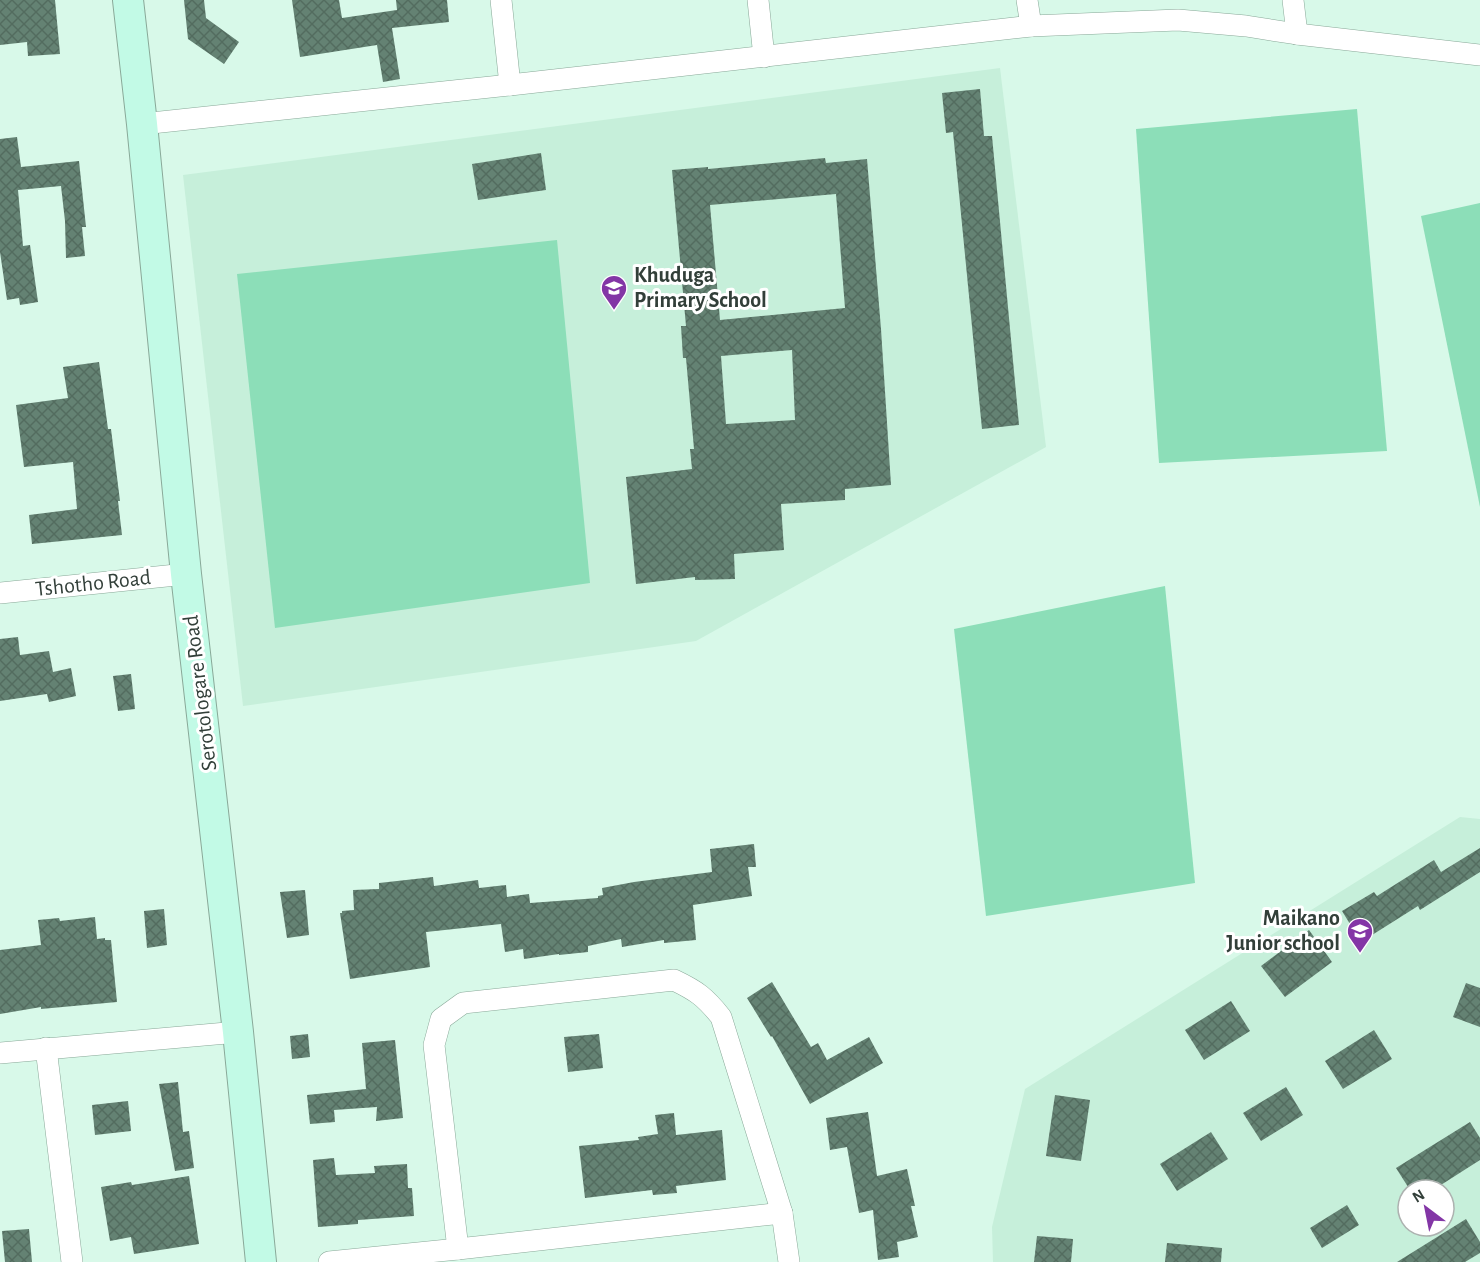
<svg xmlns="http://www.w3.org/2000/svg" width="1480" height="1262" font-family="'Alegreya Sans',sans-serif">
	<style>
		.built { fill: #c6efda; fill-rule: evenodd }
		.pitch { fill: #8cdeb8 }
		.building { fill: url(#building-cross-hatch); fill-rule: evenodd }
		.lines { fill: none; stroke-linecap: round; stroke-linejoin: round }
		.street-casing { stroke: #89a898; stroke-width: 22 }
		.secondary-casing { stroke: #89a898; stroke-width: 32 }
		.street { stroke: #fff; stroke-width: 21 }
		.secondary { stroke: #c2fae6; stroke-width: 30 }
		.labels { text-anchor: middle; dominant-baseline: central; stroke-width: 6; stroke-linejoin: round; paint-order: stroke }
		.poi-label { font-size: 22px; font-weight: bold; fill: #323f39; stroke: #fff; text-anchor: start }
		.street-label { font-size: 22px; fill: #323f39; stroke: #fff }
	</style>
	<defs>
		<pattern id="building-cross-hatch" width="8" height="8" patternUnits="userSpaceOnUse" patternTransform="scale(1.5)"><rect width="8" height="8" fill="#648273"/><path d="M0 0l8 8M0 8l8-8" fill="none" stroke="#536c5f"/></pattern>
	</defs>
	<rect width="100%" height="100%" fill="#d8f9e9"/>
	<g class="built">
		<polygon points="1000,68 1046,447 696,641 243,706 183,175"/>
		<path d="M 1460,817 L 1480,819 L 1480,1262 L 993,1262 L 992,1227 L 1025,1089 ZM 1408,1190 L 1444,1190 L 1444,1226 L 1408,1226 Z"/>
	</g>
	<g class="pitch">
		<polygon points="1357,109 1387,451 1159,463 1136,129"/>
		<polygon points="1480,203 1480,507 1421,216"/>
		<polygon points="557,240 590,583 275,628 237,274"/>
		<polygon points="1165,586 1195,883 986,916 954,629"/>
	</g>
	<g class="building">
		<polygon points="0,0 55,0 60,54 28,56 27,42 0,45"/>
		<polygon points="184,0 204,0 206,18 239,42 224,64 188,39"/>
		<polygon points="292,0 339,0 342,18 397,10 396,0 447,0 449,22 392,28 400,79 383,82 377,45 300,57"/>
		<polygon points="980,89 984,136 992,136 1019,425 982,429 953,132 946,133 942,93"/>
		<polygon points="17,137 21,167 79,161 86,227 82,227 85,256 66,258 65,221 61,186 18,190 23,246 30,245 38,302 20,305 19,298 7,300 0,252 0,139"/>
		<polygon points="541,153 546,190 478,200 472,164"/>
		<path d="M 825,158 L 826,163 L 867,159 L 881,329 L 891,485 L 845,489 L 845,500 L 781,504 L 784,550 L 734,554 L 735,579 L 695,580 L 695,577 L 636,584 L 626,477 L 692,469 L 690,449 L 694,449 L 686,358 L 683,358 L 681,326 L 686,326 L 672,170 L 708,167 L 708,169 ZM 836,194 L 845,308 L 720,320 L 710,205 ZM 792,350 L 795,420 L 726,424 L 721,356 Z"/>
		<polygon points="99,362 108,429 111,429 120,501 118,501 122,535 32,544 29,515 77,509 73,462 24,467 16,405 68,398 63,367"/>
		<polygon points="18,637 20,655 49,651 53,672 71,668 76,696 49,702 47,694 0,701 0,639"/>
		<polygon points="131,674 135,709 118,711 113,676"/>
		<polygon points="754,844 756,867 748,867 752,896 693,905 696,940 664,943 664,940 622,947 621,939 588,946 588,952 559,955 559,954 524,959 523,949 505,952 501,924 426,932 430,967 350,979 340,913 342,913 342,911 354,910 353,890 379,889 379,883 433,877 434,886 478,880 479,888 506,885 507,897 529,894 530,903 598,898 598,896 603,895 602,888 634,882 712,872 710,849"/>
		<polygon points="1480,848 1480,872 1420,910 1418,906 1361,942 1342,911 1374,892 1377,896 1434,860 1441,872"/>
		<polygon points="305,890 309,935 287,938 280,892"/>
		<polygon points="164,909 167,945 147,948 144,911"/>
		<polygon points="95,917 97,939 105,938 105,940 111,940 117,1002 41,1009 41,1007 0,1014 0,950 41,945 38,920 59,918 60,921"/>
		<polygon points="1309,930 1332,962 1285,997 1261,966"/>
		<polygon points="772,982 811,1047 818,1043 827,1060 869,1037 883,1063 810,1104 772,1036 771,1037 747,998"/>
		<polygon points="1466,983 1480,988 1480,1027 1453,1017"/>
		<polygon points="1231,1001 1250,1031 1204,1060 1185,1030"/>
		<polygon points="1374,1030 1392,1059 1343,1089 1325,1061"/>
		<polygon points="308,1034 310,1057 292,1059 290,1036"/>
		<polygon points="599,1034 603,1068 568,1072 564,1037"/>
		<polygon points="395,1040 403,1118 376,1121 377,1107 334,1110 335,1122 310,1124 307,1095 366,1089 362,1043"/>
		<polygon points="178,1082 183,1132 189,1131 194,1168 175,1171 159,1084"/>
		<polygon points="1286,1087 1303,1115 1261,1141 1243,1113"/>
		<polygon points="1055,1095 1090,1100 1081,1161 1046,1156"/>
		<polygon points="128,1101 131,1131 95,1135 92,1105"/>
		<polygon points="868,1112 877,1176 907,1169 915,1206 911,1206 918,1237 897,1242 899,1257 878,1260 873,1210 859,1213 847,1147 830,1150 826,1118"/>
		<polygon points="674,1113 676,1135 722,1130 726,1180 676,1186 677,1193 653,1195 652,1190 585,1198 579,1146 639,1140 638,1137 658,1134 655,1115"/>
		<polygon points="1470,1122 1480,1138 1480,1160 1433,1190 1410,1190 1396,1168"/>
		<polygon points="1211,1132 1228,1159 1177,1191 1160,1164"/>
		<polygon points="334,1158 336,1175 375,1173 374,1166 407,1164 408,1188 412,1188 414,1216 358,1220 358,1224 318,1227 313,1160"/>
		<polygon points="189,1176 199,1244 134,1254 131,1237 110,1241 101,1187 131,1182 132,1185"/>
		<polygon points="1347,1205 1359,1225 1322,1248 1310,1228"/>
		<polygon points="1466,1219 1480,1242 1480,1253 1465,1262 1397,1262"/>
		<polygon points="29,1229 32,1262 5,1262 2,1231"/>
		<polygon points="1037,1236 1073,1239 1071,1262 1034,1262"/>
		<polygon points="1167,1243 1222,1248 1221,1262 1165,1262"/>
	</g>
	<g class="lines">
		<g class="street-casing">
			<g id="street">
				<polyline points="501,0 510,85"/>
				<polyline points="758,0 764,57"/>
				<polyline points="1027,0 1031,26"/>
				<polyline points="1293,0 1297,34"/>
				<polyline points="142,124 510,85 1031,26 1178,20 1246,26 1297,34 1480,55"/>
				<polyline points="0,593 186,574"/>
				<polyline points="46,1048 72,1262"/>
				<polyline points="0,1053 238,1032"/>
				<path d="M 458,1249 L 434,1045 L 441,1019 L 463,1003 L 674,980 C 697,991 705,997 721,1017 L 782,1213 L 789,1262"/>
				<polyline points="329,1262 458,1249 782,1213"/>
			</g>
		</g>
		<g class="secondary-casing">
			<polyline id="secondary" points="128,0 142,124 186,574 238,1032 261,1262"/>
		</g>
		<use href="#street" class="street"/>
		<use href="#secondary" class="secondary"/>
	</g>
	<defs>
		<g id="school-pin" transform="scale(1.35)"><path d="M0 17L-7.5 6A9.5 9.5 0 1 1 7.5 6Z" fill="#8336a6" stroke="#fff"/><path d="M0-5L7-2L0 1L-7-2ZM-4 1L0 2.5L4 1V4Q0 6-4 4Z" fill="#fff"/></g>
	</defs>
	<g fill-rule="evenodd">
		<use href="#school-pin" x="614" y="288"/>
		<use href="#school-pin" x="1360" y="931"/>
	</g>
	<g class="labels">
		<g class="poi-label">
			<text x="634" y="275">Khuduga<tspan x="634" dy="25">Primary School</tspan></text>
			<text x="1340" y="918" text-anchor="end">Maikano<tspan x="1340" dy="25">Junior school</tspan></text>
		</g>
		<g class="street-label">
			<text transform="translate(93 583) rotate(-6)">Tshotho Road</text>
			<text transform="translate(200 693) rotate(-97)">Serotologare Road</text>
		</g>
	</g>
	<g transform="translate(1426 1208) rotate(328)"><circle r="28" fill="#ffffff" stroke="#adb2b0" stroke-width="1.5"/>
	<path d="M0-4.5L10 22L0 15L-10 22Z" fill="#8336a6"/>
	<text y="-9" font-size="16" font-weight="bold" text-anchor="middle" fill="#323f39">N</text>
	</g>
</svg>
